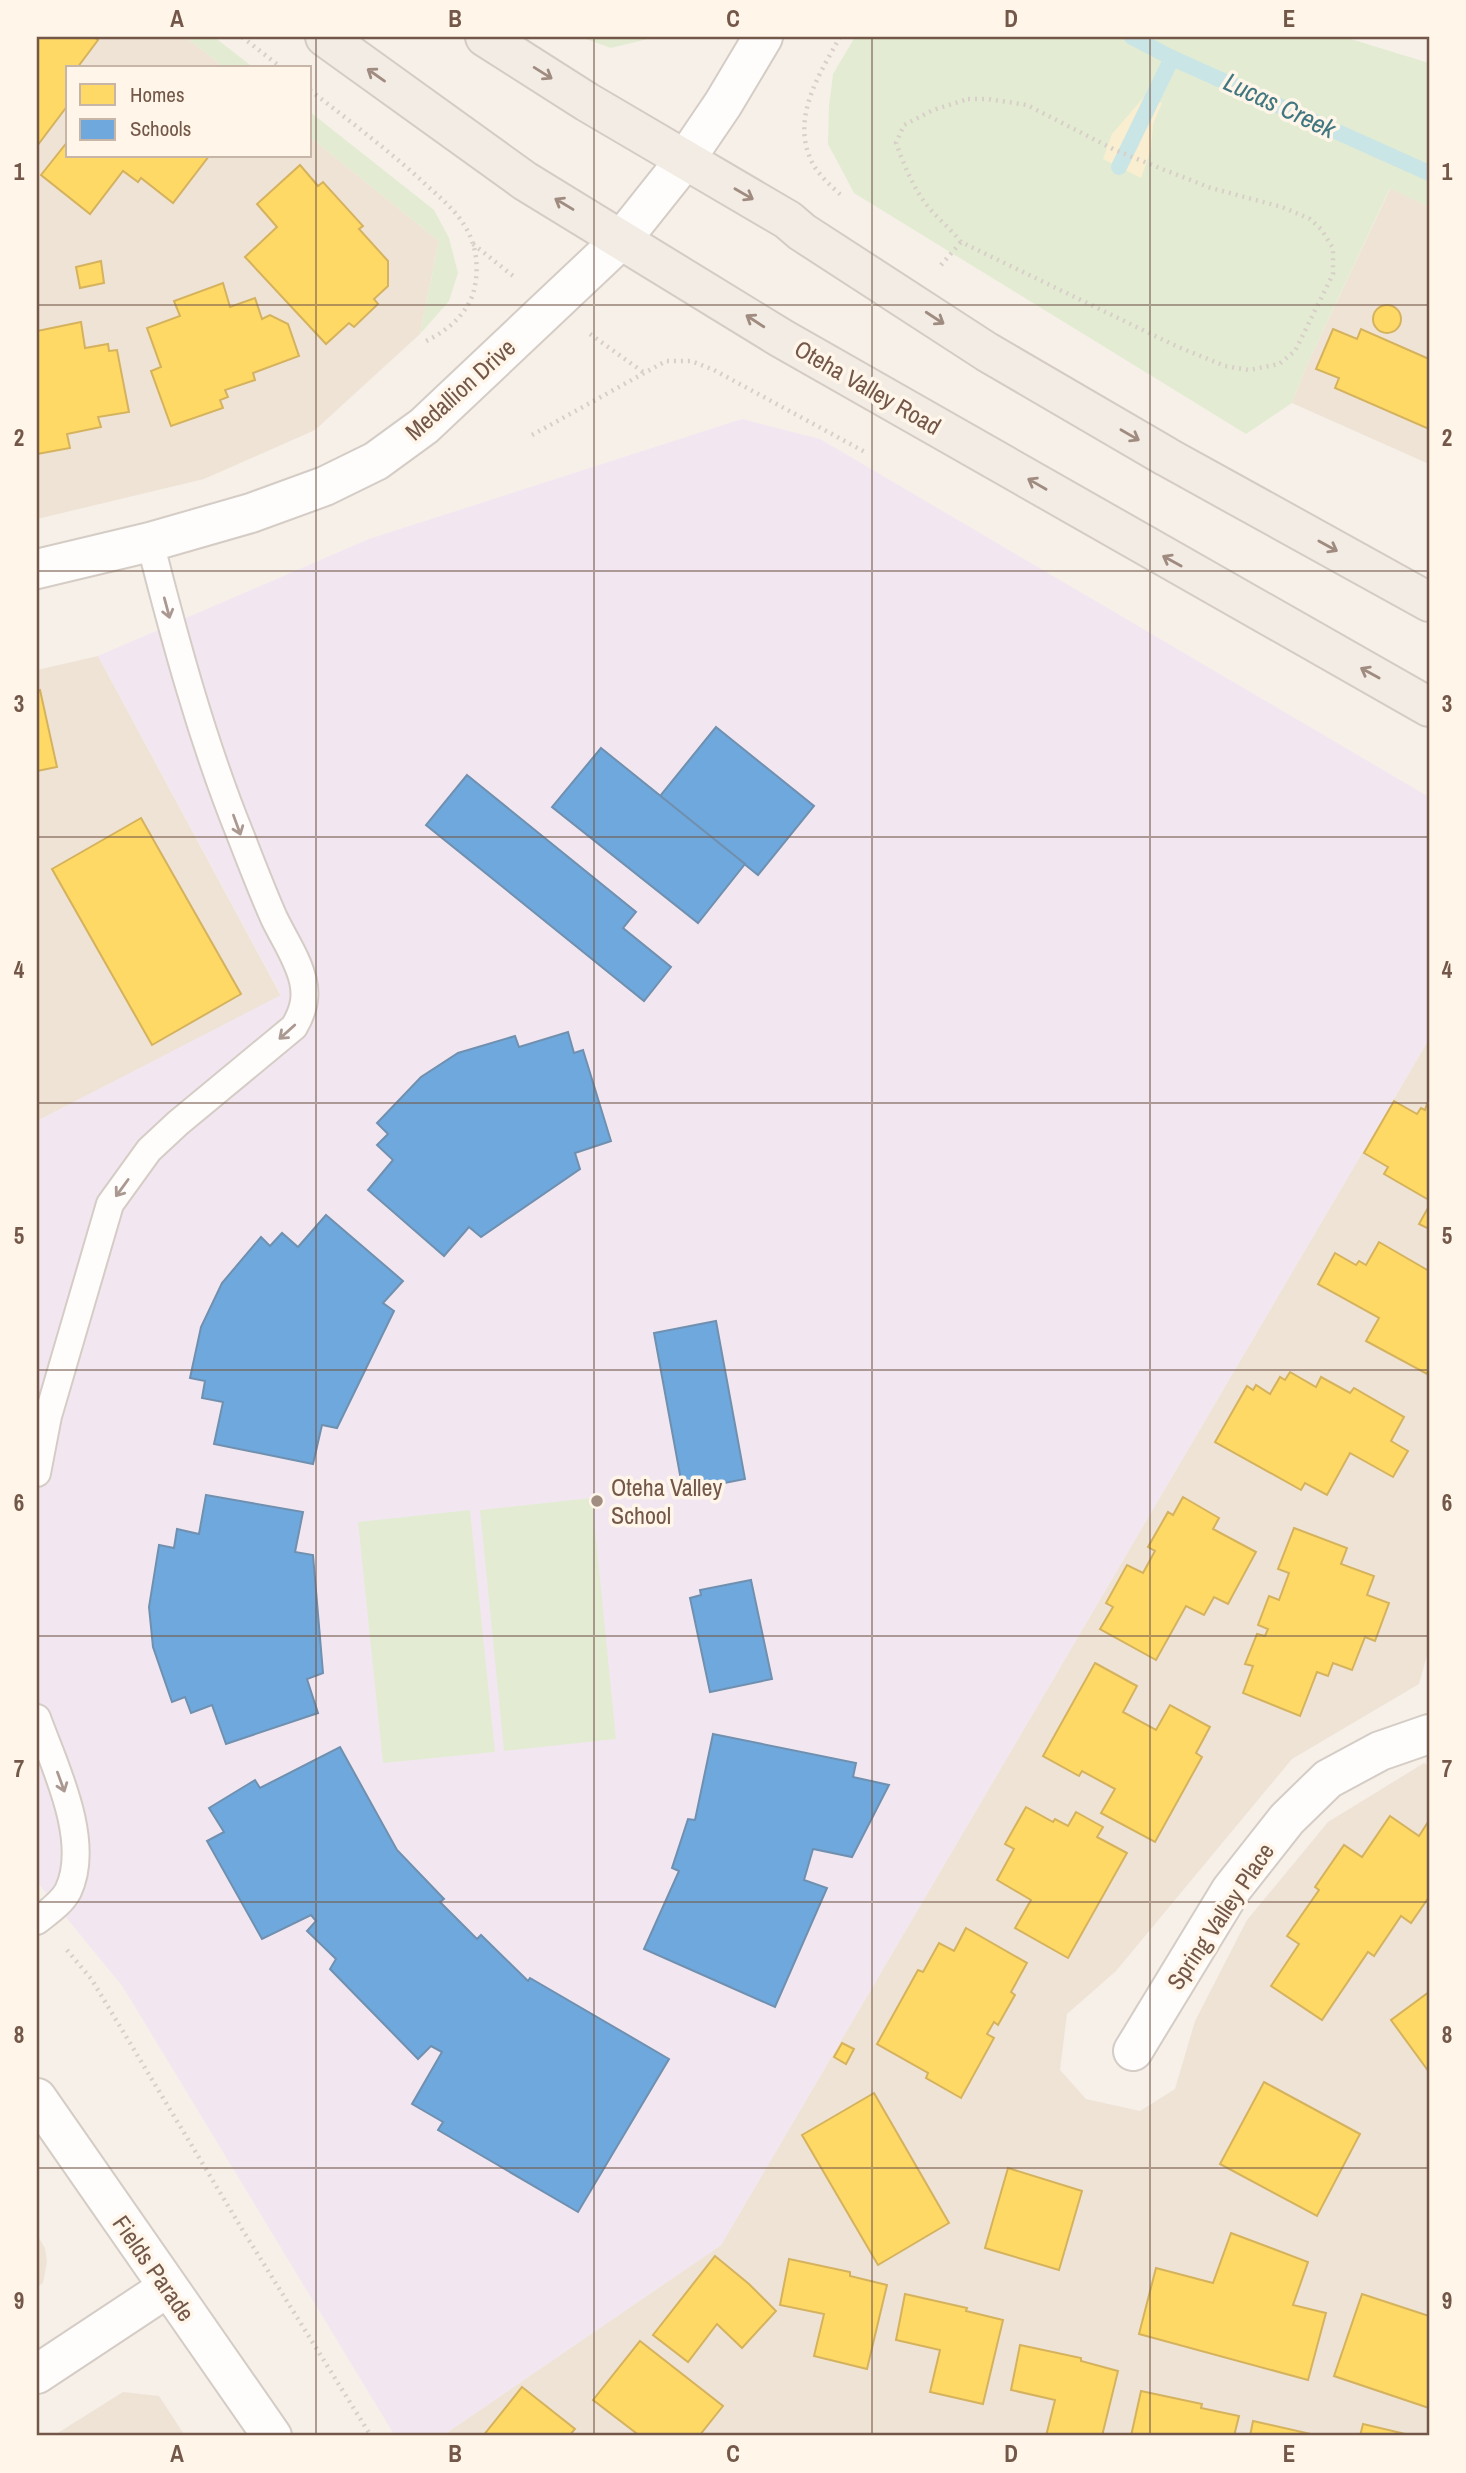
<svg xmlns="http://www.w3.org/2000/svg" width="1466" height="2473" font-family="'Archivo Narrow',sans-serif">
	<style>
		.residential { fill: #efe3d5 }
		.education { fill: #f2e7f1 }
		.green { fill: #e3ecd3 }
		.sand { fill: #f9eed0 }
		.homes { fill: #ffd966; stroke: #d5b25d; stroke-width: 2 }
		.schools { fill: #6fa8dc; stroke: #7090b0; stroke-width: 2 }
		.lines { fill: none; stroke-linecap: round; stroke-linejoin: round }
		.stream { stroke: #cae5e6; stroke-width: 16 }
		.service-casing { stroke: #d4ccc5; stroke-width: 30 }
		.minor-casing { stroke: #d4ccc5; stroke-width: 42 }
		.tertiary-casing { stroke: #d4ccc5; stroke-width: 42 }
		.primary-casing { stroke: #d5cbc5; stroke-width: 42 }
		.path { stroke: #d8cfc9; stroke-width: 4.5; stroke-dasharray: 2 5; stroke-linecap: butt }
		.service { stroke: #fefdfc; stroke-width: 26 }
		.minor { stroke: #fefdfc; stroke-width: 38 }
		.tertiary { stroke: #fefdfc; stroke-width: 38 }
		.primary { stroke: #f2ece4; stroke-width: 38 }
		.oneway { stroke: #9f8b7f }
		.oneway2 { stroke: #ab9991 }
		.grid { fill: none; stroke: #735749; stroke-width: 2; stroke-opacity: 0.55 }
		.poi-dot { fill: #a18d81; stroke: #fff5e8; stroke-width: 2.5 }
		.labels { text-anchor: middle; dominant-baseline: central; stroke-width: 7; stroke-linejoin: round; paint-order: stroke }
		.street-label { font-size: 24px; fill: #735749; stroke: #fff5e8 }
		.poi-label { font-size: 24px; fill: #735749; stroke: #fff5e8; text-anchor: start }
		.water-label { font-size: 26px; font-style: italic; fill: #407780; stroke: #fff5e8 }
		.neatline { fill: none; stroke: #735749; stroke-width: 2.5 }
		.grid-label { font-size: 23px; text-anchor: middle; font-weight: bold; fill: #735749 }
	</style>
	<rect width="100%" height="100%" fill="#f6f0e8"/>
	<g class="residential">
		<polygon points="37,37 186,37 225,68 68,68 68,156 310,156 310,137 439,241 420,334 315,430 204,479 37,519"/>
		<polygon points="1391,187 1429,207 1429,464 1292,403 1305,369"/>
		<polygon points="98,656 281,996 37,1121 37,670"/>
		<polygon points="1429,1039 1429,1648 1419,1684 1292,1759 1116,1971 1067,2014 1060,2070 1086,2099 1140,2111 1175,2089 1195,2021 1247,1920 1328,1822 1424,1763 1429,1766 1429,2436 442,2436 721,2245"/>
		<polygon points="37,2235 45,2248 47,2262 43,2283 37,2287"/>
		<polygon points="123,2392 159,2396 185,2436 53,2436"/>
	</g>
	<polygon class="education" points="742,419 820,439 1429,797 1429,1039 721,2245 442,2436 395,2436 123,1987 37,1882 37,1121 281,995 98,656 369,539"/>
	<g class="green">
		<polygon points="186,37 214,37 254,68 225,68"/>
		<polygon points="580,37 656,37 611,48"/>
		<polygon points="855,37 1344,37 1429,63 1429,207 1390,188 1305,369 1292,403 1246,434 854,193 828,144 829,106 833,74"/>
		<polygon points="310,112 434,210 449,238 458,273 449,301 420,334 439,241 310,137"/>
		<polygon points="592,1498 616,1739 504,1751 480,1510"/>
		<polygon points="470,1510 495,1752 383,1763 358,1522"/>
	</g>
	<polygon class="sand" points="1144,97 1162,103 1153,124 1151,150 1141,178 1103,159 1112,134"/>
	<g class="homes">
		<polygon points="37,37 94,37 98,40 77,68 68,68 68,105 37,146"/>
		<polygon points="68,141 68,156 209,156 173,203 141,178 138,182 123,171 90,214 41,175"/>
		<polygon points="300,165 318,186 323,182 363,226 359,229 388,261 388,286 374,299 378,304 354,327 349,323 326,344 245,257 277,227 257,204"/>
		<polygon points="101,261 104,283 80,288 76,267"/>
		<polygon points="223,283 230,307 255,298 262,319 270,315 288,324 299,356 253,373 255,380 225,390 228,397 220,400 223,408 171,426 151,371 161,367 147,328 180,316 174,301"/>
		<circle cx="1387" cy="319" r="14"/>
		<polygon points="81,322 85,348 108,344 109,351 117,350 129,412 98,417 101,427 67,434 70,448 37,454 37,331"/>
		<polygon points="1333,329 1357,339 1361,329 1429,359 1429,429 1335,388 1339,378 1316,369"/>
		<polygon points="40,690 57,767 37,771 37,691"/>
		<polygon points="141,818 241,994 152,1045 52,869"/>
		<polygon points="1394,1101 1417,1114 1421,1108 1425,1110 1427,1104 1429,1105 1429,1200 1384,1174 1388,1167 1364,1153"/>
		<polygon points="1429,1206 1429,1229 1419,1224"/>
		<polygon points="1379,1242 1429,1271 1429,1370 1427,1374 1366,1341 1379,1318 1318,1284 1335,1253 1356,1265 1359,1261 1366,1265"/>
		<polygon points="1290,1372 1316,1387 1321,1377 1350,1393 1354,1388 1404,1417 1391,1441 1408,1451 1393,1477 1350,1453 1327,1495 1305,1483 1301,1490 1215,1442 1247,1386 1253,1390 1256,1385 1270,1394 1280,1377 1285,1380"/>
		<polygon points="1183,1497 1219,1518 1213,1529 1256,1552 1228,1604 1214,1597 1204,1615 1186,1606 1156,1660 1100,1629 1113,1607 1106,1603 1127,1565 1143,1573 1155,1551 1148,1547 1168,1512 1173,1515"/>
		<polygon points="1294,1528 1347,1548 1341,1564 1374,1576 1367,1595 1389,1603 1375,1641 1365,1637 1352,1670 1333,1663 1328,1676 1317,1672 1300,1716 1243,1693 1253,1666 1245,1664 1257,1634 1265,1636 1268,1629 1258,1625 1269,1596 1279,1600 1289,1573 1278,1569"/>
		<polygon points="1095,1663 1137,1686 1123,1712 1156,1730 1170,1705 1210,1727 1196,1753 1202,1757 1155,1842 1101,1813 1115,1789 1082,1771 1079,1776 1043,1756"/>
		<polygon points="1026,1807 1053,1822 1055,1819 1068,1826 1076,1812 1103,1827 1097,1837 1127,1853 1068,1958 1015,1928 1031,1900 997,1880 1014,1849 1005,1844"/>
		<polygon points="1390,1816 1419,1836 1428,1822 1429,1823 1429,1897 1411,1923 1401,1916 1374,1956 1368,1952 1322,2020 1271,1986 1299,1944 1287,1936 1319,1890 1315,1887 1344,1845 1362,1857"/>
		<polygon points="966,1928 1027,1963 1011,1992 1015,1995 998,2025 994,2022 987,2034 994,2038 961,2098 926,2078 928,2073 877,2044 918,1970 923,1972 939,1943 954,1951"/>
		<polygon points="1429,1992 1429,2072 1391,2020"/>
		<polygon points="842,2043 854,2049 846,2064 834,2057"/>
		<polygon points="1264,2082 1360,2134 1317,2216 1220,2164"/>
		<polygon points="874,2093 949,2223 878,2265 802,2135"/>
		<polygon points="1008,2168 1082,2191 1059,2270 985,2248"/>
		<polygon points="1231,2233 1308,2262 1293,2305 1326,2313 1308,2380 1139,2334 1156,2268 1213,2283"/>
		<polygon points="715,2256 749,2284 776,2311 742,2348 717,2324 688,2362 653,2335"/>
		<polygon points="789,2259 850,2272 850,2276 887,2285 867,2369 814,2356 824,2314 780,2305"/>
		<polygon points="905,2294 967,2308 966,2311 1003,2320 983,2404 930,2392 940,2350 896,2340"/>
		<polygon points="1362,2294 1429,2316 1429,2408 1334,2376"/>
		<polygon points="640,2341 723,2406 699,2436 640,2436 593,2400"/>
		<polygon points="1020,2345 1081,2358 1081,2361 1118,2371 1102,2436 1046,2436 1055,2400 1011,2390"/>
		<polygon points="522,2387 575,2429 569,2436 483,2436"/>
		<polygon points="1141,2391 1202,2404 1201,2408 1239,2416 1234,2436 1131,2436"/>
		<polygon points="1253,2421 1315,2435 1250,2436"/>
		<polygon points="1363,2424 1410,2435 1409,2436 1360,2436"/>
	</g>
	<g class="schools">
		<polygon points="716,727 814,806 758,875 660,796"/>
		<polygon points="601,748 745,864 698,923 552,807"/>
		<polygon points="467,775 636,912 623,928 671,967 644,1001 426,825"/>
		<polygon points="568,1032 574,1053 583,1050 611,1141 575,1153 580,1169 481,1237 469,1227 444,1256 368,1190 393,1160 377,1145 388,1134 377,1123 421,1077 458,1053 515,1036 519,1047"/>
		<polygon points="326,1215 403,1281 383,1303 394,1311 337,1428 322,1425 313,1464 214,1444 223,1402 202,1398 205,1381 190,1378 201,1327 222,1283 261,1237 270,1246 282,1233 298,1247"/>
		<polygon points="716,1321 745,1479 683,1491 654,1333"/>
		<polygon points="206,1495 303,1512 295,1552 313,1555 323,1673 307,1679 318,1713 226,1744 212,1705 191,1713 185,1697 172,1702 153,1647 149,1607 159,1545 174,1548 177,1529 199,1534"/>
		<polygon points="751,1580 772,1679 710,1692 690,1598 701,1595 700,1590"/>
		<polygon points="713,1734 856,1763 853,1777 889,1785 852,1857 813,1849 804,1880 827,1888 775,2007 644,1949 679,1871 672,1868 688,1819 695,1820"/>
		<polygon points="340,1747 397,1850 444,1899 440,1902 477,1939 481,1935 528,1981 530,1978 669,2059 578,2212 438,2130 443,2122 412,2104 442,2052 431,2046 418,2059 330,1969 336,1959 307,1931 316,1921 311,1915 262,1939 207,1841 224,1832 209,1808 255,1780 260,1788"/>
	</g>
	<g class="lines">
		<g class="stream">
			<polyline points="1132,37 1172,58 1429,173"/>
			<polyline points="1119,167 1172,58"/>
		</g>
		<g class="service-casing">
			<g id="service">
				<path d="M 37,1473 L 48,1416 L 110,1204 L 149,1150 L 178,1123 L 294,1027 C 303,1012 307,998 303,981 C 298,959 284,939 274,918 C 262,891 251,862 240,834 C 202,740 175,640 150,542"/>
				<path d="M 37,1718 C 54,1765 92,1841 68,1891 C 61,1904 48,1912 37,1921"/>
			</g>
		</g>
		<g class="minor-casing">
			<g id="minor">
				<polyline points="1133,2051 1231,1890 1287,1819 1328,1779 1380,1751 1429,1734"/>
				<polyline points="37,2374 167,2288"/>
			</g>
		</g>
		<g class="tertiary-casing">
			<g id="tertiary">
				<polyline points="37,569 150,542 251,513 325,486 376,461 424,426 622,239 685,160 723,104 763,37"/>
				<polyline points="37,2098 272,2436"/>
			</g>
		</g>
		<g class="primary-casing">
			<g id="primary">
				<polyline points="325,37 525,181 781,338 1429,707"/>
				<polyline points="485,37 587,102 788,220 802,232 987,352 1167,457 1429,602"/>
			</g>
		</g>
		<g class="path">
			<polyline points="242,37 282,68"/>
			<path d="M 840,37 C 820,73 791,117 811,160 C 817,174 832,187 843,197"/>
			<path d="M 310,90 C 348,120 387,149 422,181 C 438,196 455,209 466,228 C 477,246 479,270 474,290 C 468,314 446,332 424,342"/>
			<path d="M 968,99 L 988,99 L 1027,105 L 1115,150 L 1157,167 L 1211,188 L 1282,207 L 1310,219 L 1321,229 L 1333,248 L 1333,274 L 1295,351 L 1279,364 L 1249,370 L 1225,366 L 1176,346 L 961,242 C 950,228 936,217 926,204 C 912,186 904,164 896,143 L 904,125 L 933,110 Z"/>
			<polyline points="473,244 513,276"/>
			<polyline points="941,265 961,242"/>
			<polyline points="590,334 643,372"/>
			<polyline points="532,435 666,361 691,361 714,370 865,452"/>
			<polyline points="67,1950 92,1980 242,2229 371,2436"/>
		</g>
		<use href="#service" class="service"/>
		<use href="#minor" class="minor"/>
		<use href="#tertiary" class="tertiary"/>
		<use href="#primary" class="primary"/>
	</g>
	<defs><path id="oneway-shaft" d="M-6 0H5M1.5-3L5.5 0L1.5 3" fill="none" stroke-width="1.6" stroke-linecap="round" stroke-linejoin="round" transform="scale(1.75)"/></defs>
	<g class="oneway">
		<use href="#oneway-shaft" transform="translate(543 73) rotate(32)"/>
		<use href="#oneway-shaft" transform="translate(376 75) rotate(-145)"/>
		<use href="#oneway-shaft" transform="translate(744 194) rotate(30)"/>
		<use href="#oneway-shaft" transform="translate(564 204) rotate(-149)"/>
		<use href="#oneway-shaft" transform="translate(935 318) rotate(33)"/>
		<use href="#oneway-shaft" transform="translate(755 321) rotate(-147)"/>
		<use href="#oneway-shaft" transform="translate(1130 435) rotate(30)"/>
		<use href="#oneway-shaft" transform="translate(1037 484) rotate(-150)"/>
		<use href="#oneway-shaft" transform="translate(1328 546) rotate(29)"/>
		<use href="#oneway-shaft" transform="translate(1172 561) rotate(-151)"/>
		<use href="#oneway-shaft" transform="translate(1370 673) rotate(-151)"/>
	</g>
	<g class="oneway2">
		<use href="#oneway-shaft" transform="translate(167 608) rotate(75)"/>
		<use href="#oneway-shaft" transform="translate(237 825) rotate(70)"/>
		<use href="#oneway-shaft" transform="translate(287 1032) rotate(138)"/>
		<use href="#oneway-shaft" transform="translate(122 1188) rotate(126)"/>
		<use href="#oneway-shaft" transform="translate(61 1782) rotate(70)"/>
	</g>
	<path class="grid" d="M 316,37 L 316,2436M 594,37 L 594,2436M 872,37 L 872,2436M 1150,37 L 1150,2436M 37,305 L 1429,305M 37,571 L 1429,571M 37,837 L 1429,837M 37,1103 L 1429,1103M 37,1370 L 1429,1370M 37,1636 L 1429,1636M 37,1902 L 1429,1902M 37,2168 L 1429,2168"/>
	<circle class="poi-dot" cx="597" cy="1501" r="7"/>
	<g class="labels">
		<g class="street-label">
			<text transform="translate(868 387) rotate(30)">Oteha Valley Road</text>
			<text transform="translate(460 389) rotate(-42)">Medallion Drive</text>
			<text transform="translate(1220 1916) rotate(-56)">Spring Valley Place</text>
			<text transform="translate(154 2268) rotate(55)">Fields Parade</text>
		</g>
		<g class="poi-label">
			<text x="611" y="1487">Oteha Valley<tspan x="611" dy="28">School</tspan></text>
		</g>
		<g class="water-label">
			<text transform="translate(1280 105) rotate(25)">Lucas Creek</text>
		</g>
	</g>
	<rect width="1466" height="2473" fill="none" stroke="#fff5e8" stroke-width="77"/>
	<rect x="66" y="66" width="245" height="91" fill="#fff5e8" stroke="#c7b6a8" stroke-width="2"/>
	<rect x="80" y="84" width="35" height="21" fill="#ffd966" stroke="#c7b6a8" stroke-width="2"/>
	<text x="130" y="102" font-size="21" fill="#735749">Homes</text>
	<rect x="80" y="119" width="35" height="21" fill="#6fa8dc" stroke="#c7b6a8" stroke-width="2"/>
	<text x="130" y="136" font-size="21" fill="#735749">Schools</text>
	<rect x="38" y="38" width="1390" height="2396" class="neatline"/>
	<g class="grid-label">
		<text x="177" y="27">A</text>
		<text x="455" y="27">B</text>
		<text x="733" y="27">C</text>
		<text x="1011" y="27">D</text>
		<text x="1289" y="27">E</text>
		<text x="19" y="180">1</text>
		<text x="1447" y="180">1</text>
		<text x="19" y="446">2</text>
		<text x="1447" y="446">2</text>
		<text x="19" y="712">3</text>
		<text x="1447" y="712">3</text>
		<text x="19" y="978">4</text>
		<text x="1447" y="978">4</text>
		<text x="19" y="1244">5</text>
		<text x="1447" y="1244">5</text>
		<text x="19" y="1511">6</text>
		<text x="1447" y="1511">6</text>
		<text x="19" y="1777">7</text>
		<text x="1447" y="1777">7</text>
		<text x="19" y="2043">8</text>
		<text x="1447" y="2043">8</text>
		<text x="19" y="2309">9</text>
		<text x="1447" y="2309">9</text>
		<text x="177" y="2462">A</text>
		<text x="455" y="2462">B</text>
		<text x="733" y="2462">C</text>
		<text x="1011" y="2462">D</text>
		<text x="1289" y="2462">E</text>
	</g>
</svg>
